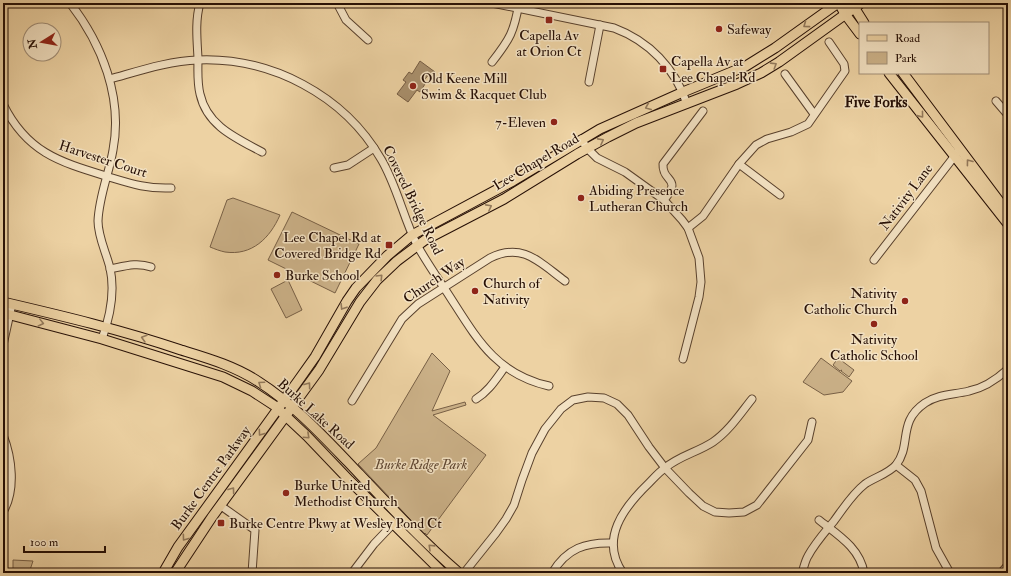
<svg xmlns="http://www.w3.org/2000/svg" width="1011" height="576" font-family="'IM FELL Double Pica',serif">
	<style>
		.green { fill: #cbb188; stroke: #786046 }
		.water { fill: #a9906d; stroke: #755c43 }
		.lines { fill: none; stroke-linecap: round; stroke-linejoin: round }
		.minor-casing { stroke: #58402c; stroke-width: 9 }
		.major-casing { stroke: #260f05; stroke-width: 11 }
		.minor { stroke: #f3e2c3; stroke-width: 7 }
		.major { stroke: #edd2a3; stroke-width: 9 }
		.oneway { stroke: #937a5c }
		.poi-dot { fill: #8f2418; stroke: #f3e2c3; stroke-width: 1.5 }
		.labels { text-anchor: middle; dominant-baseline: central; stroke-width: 3; stroke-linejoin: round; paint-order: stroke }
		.poi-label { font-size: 14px; fill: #260f05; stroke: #f3e2c3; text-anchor: start }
		.street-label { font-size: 14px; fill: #260f05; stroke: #f3e2c3 }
		.park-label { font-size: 14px; font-style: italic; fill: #604833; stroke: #f3e2c3 }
		.neighbourhood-label { font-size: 15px; font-weight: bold; fill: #260f05; stroke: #f3e2c3 }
	</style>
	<rect width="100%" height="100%" fill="#edd2a3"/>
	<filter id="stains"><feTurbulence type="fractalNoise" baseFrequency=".005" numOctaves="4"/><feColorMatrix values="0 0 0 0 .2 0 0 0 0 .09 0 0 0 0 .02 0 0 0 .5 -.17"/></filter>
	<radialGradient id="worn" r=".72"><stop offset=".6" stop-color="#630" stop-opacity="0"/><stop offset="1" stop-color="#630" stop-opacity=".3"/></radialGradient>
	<g class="green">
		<path d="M 233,198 L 280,215 C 270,238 252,256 225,252 C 220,251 215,249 210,247 L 227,200 Z"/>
		<polygon points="292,212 359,244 335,293 268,260"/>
		<polygon points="288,280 302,310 286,318 271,289"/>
		<polygon points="432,353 450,371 432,411 465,402 466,405 433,415 486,455 427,535 425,533 424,534 358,464 376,448"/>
		<polygon points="821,358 852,381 843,392 824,395 803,382"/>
		<polygon points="838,358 854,370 849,377 841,371 842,370 840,371 833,365"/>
		<polygon points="13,560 33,561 29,573 13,573"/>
	</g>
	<polygon class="water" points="420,61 435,72 432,75 429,74 423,82 425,84 420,92 417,90 408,102 397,94 406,82 403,80 409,72 412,74"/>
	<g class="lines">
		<g class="minor-casing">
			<g id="minor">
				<path d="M 70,3 C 102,44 123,98 113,150 C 109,174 99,196 98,221 C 98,237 106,252 110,268 C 115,291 110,317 102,339"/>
				<path d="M 200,3 C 195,21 197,39 198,58 C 198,70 197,82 200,94 C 207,126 236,138 262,152"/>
				<polyline points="337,3 346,20 368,40"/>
				<path d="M 492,3 L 614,28 C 649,41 675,68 687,104"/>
				<path d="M 492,62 C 510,39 514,32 519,3"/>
				<polyline points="785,74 814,114"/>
				<path d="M 110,79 C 139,71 168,61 198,60 C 271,57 344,95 381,159 C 397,186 403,217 417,245 C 427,263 439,280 450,297 C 477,339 496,374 549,386"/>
				<polyline points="589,82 600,25"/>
				<polyline points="996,101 1008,115"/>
				<path d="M 3,104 C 27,153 60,162 109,177 C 132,184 147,189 171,188"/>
				<polyline points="581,139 587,148 597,158 625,172 664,200 682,220 688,228 699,258 701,282 699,297 683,359"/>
				<polyline points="739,164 780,195"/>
				<polyline points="334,168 348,165 374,148"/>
				<path d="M 664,200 C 683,177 662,183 663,164 L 703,111"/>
				<polyline points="688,228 703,216 739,164 756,145 767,139 791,132 808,124 845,71 844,64 829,42"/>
				<polyline points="874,260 957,153"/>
				<path d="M 110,269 C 125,266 137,262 151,267"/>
				<polyline points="3,345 12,304"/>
				<path d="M 476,399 C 489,391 496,379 505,367"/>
				<path d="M 352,401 L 402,319 L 418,304 L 490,258 C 523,242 539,262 565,281"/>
				<path d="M 3,435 C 12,458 16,490 3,512"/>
				<polyline points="896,465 915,480 921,491 936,548 950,573"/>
				<polyline points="221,506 255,530 252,573"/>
				<path d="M 819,520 C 838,535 860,548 864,573"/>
				<polyline points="352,573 374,544 393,524"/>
				<polyline points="464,573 496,533 506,519 514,505 522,480 532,453 545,429 561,409 573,400 588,397 604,398 617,404 628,415 649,447 665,468 689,493 703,506 715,512 729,513 744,512 757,505 808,440 812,422"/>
				<path d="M 552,573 C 567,548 586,542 613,543"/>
				<path d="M 623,573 C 599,539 624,507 649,483 C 654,478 659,472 665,468 C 679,456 698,452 713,442 C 729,431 740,414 752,399"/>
				<path d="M 802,573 C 804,567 805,561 808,556 C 815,543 825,532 834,521 C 843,509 852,494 865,484 C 875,477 888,474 896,465 C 912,445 897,422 925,403 C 939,394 953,395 969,391 C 984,388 997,379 1008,369"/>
				<polyline points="1001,573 1008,565"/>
			</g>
		</g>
		<g class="major-casing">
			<g id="major">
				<polyline points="839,3 845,14 860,34"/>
				<polyline points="852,4 864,23"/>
				<polyline points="889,73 1008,224"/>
				<polyline points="903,73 1008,213"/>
				<path d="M 3,302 C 63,316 122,330 181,350 C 207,358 235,366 259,382 C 292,403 321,434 348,462 C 384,500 420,539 459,573"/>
				<polyline points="3,313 102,339 223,377 252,391 275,406 307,436 349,480 443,573"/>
				<polyline points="163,573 178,547 298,381 315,357 347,301 356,288 387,256 412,235 513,181 600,129 683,92 746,66 775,48 838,3"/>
				<polyline points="175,573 212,517 319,370 360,302 377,280 397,261 425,240 504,199 577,154 608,137 636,123 737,84 761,73 779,62 861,3"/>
			</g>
		</g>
		<use href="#minor" class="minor"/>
		<use href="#major" class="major"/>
	</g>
	<defs><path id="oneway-chevron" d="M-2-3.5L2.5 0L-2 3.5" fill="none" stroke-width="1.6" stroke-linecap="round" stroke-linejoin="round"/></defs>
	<g class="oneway">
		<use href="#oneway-chevron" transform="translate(806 25) rotate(144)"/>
		<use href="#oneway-chevron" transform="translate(774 65) rotate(-32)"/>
		<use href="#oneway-chevron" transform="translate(648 107) rotate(157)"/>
		<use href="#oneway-chevron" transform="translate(921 115) rotate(51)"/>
		<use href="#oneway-chevron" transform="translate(601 141) rotate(-28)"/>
		<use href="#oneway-chevron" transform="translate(969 162) rotate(-127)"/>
		<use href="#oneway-chevron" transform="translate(489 207) rotate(-28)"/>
		<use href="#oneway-chevron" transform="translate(380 277) rotate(-46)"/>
		<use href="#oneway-chevron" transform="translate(343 307) rotate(122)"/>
		<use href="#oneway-chevron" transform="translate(41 323) rotate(14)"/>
		<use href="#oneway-chevron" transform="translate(144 338) rotate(-164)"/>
		<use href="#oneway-chevron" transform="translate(261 384) rotate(-145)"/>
		<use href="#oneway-chevron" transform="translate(308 385) rotate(-54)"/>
		<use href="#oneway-chevron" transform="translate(261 433) rotate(126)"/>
		<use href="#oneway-chevron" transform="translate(307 436) rotate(43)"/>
		<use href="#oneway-chevron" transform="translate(232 490) rotate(-54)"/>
		<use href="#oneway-chevron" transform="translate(185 538) rotate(126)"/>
		<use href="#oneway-chevron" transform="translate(431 547) rotate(-136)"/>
	</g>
	<g class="poi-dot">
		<rect x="545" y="16" width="8" height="8" rx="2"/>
		<circle cx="719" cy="29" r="4"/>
		<rect x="659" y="65" width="8" height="8" rx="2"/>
		<circle cx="413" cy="86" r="4"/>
		<circle cx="554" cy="122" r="4"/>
		<circle cx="581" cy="198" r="4"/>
		<rect x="385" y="241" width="8" height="8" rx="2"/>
		<circle cx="277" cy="275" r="4"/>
		<circle cx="475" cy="291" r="4"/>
		<circle cx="905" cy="301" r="4"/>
		<circle cx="874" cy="324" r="4"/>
		<circle cx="286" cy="493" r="4"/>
		<rect x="217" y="519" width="8" height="8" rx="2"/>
	</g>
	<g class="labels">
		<g class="poi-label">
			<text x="727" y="29">Safeway</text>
			<text x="549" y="35" text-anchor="middle">Capella Av<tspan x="549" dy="16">at Orion Ct</tspan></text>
			<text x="671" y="61">Capella Av at<tspan x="671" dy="16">Lee Chapel Rd</tspan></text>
			<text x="421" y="78">Old Keene Mill<tspan x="421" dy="16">Swim &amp; Racquet Club</tspan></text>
			<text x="546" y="122" text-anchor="end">7-Eleven</text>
			<text x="589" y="190">Abiding Presence<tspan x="589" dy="16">Lutheran Church</tspan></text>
			<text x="381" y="237" text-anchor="end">Lee Chapel Rd at<tspan x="381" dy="16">Covered Bridge Rd</tspan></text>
			<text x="285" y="275">Burke School</text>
			<text x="483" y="283">Church of<tspan x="483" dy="16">Nativity</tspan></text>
			<text x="897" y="293" text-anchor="end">Nativity<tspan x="897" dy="16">Catholic Church</tspan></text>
			<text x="874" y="339" text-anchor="middle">Nativity<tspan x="874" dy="16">Catholic School</tspan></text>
			<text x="294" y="485">Burke United<tspan x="294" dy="16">Methodist Church</tspan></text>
			<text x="229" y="523">Burke Centre Pkwy at Wesley Pond Ct</text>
		</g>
		<g class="street-label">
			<text transform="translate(103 159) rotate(18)">Harvester Court</text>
			<text transform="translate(536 162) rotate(-31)">Lee Chapel Road</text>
			<text transform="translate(906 197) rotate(-53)">Nativity Lane</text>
			<text transform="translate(413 200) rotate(64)">Covered Bridge Road</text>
			<text transform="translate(434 280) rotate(-34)">Church Way</text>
			<text transform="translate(316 414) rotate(42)">Burke Lake Road</text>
			<text transform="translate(211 478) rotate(-54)">Burke Centre Parkway</text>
		</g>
		<g class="park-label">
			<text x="421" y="464">Burke Ridge Park</text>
		</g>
		<g class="neighbourhood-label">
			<text x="876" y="102">Five Forks</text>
		</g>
	</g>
	<rect width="1011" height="576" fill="none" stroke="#edd2a3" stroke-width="16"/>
	<rect x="4" y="4" width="1003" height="568" fill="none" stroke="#260f05" stroke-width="2"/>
	<rect x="8" y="8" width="995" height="560" fill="none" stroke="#260f05"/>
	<rect x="859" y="22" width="130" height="52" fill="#f3e2c3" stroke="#a18e77"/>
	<rect x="867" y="35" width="20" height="6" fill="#edd2a3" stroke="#a18e77"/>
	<text x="895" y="42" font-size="12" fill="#260f05">Road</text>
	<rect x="867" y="52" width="20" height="12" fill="#cbb188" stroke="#a18e77"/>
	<text x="895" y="62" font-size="12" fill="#260f05">Park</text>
	<g transform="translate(42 42) rotate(259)"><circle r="19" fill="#f3e2c3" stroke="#a18e77"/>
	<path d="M0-3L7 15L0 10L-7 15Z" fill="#8f2418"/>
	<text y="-6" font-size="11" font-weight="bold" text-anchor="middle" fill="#260f05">N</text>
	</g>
	<path d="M24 546v6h81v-6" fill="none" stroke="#260f05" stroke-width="2"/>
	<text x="30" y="546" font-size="12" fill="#260f05" stroke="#f3e2c3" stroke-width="3" paint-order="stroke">100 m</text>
	<rect width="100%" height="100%" filter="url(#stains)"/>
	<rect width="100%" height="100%" fill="url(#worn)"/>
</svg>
